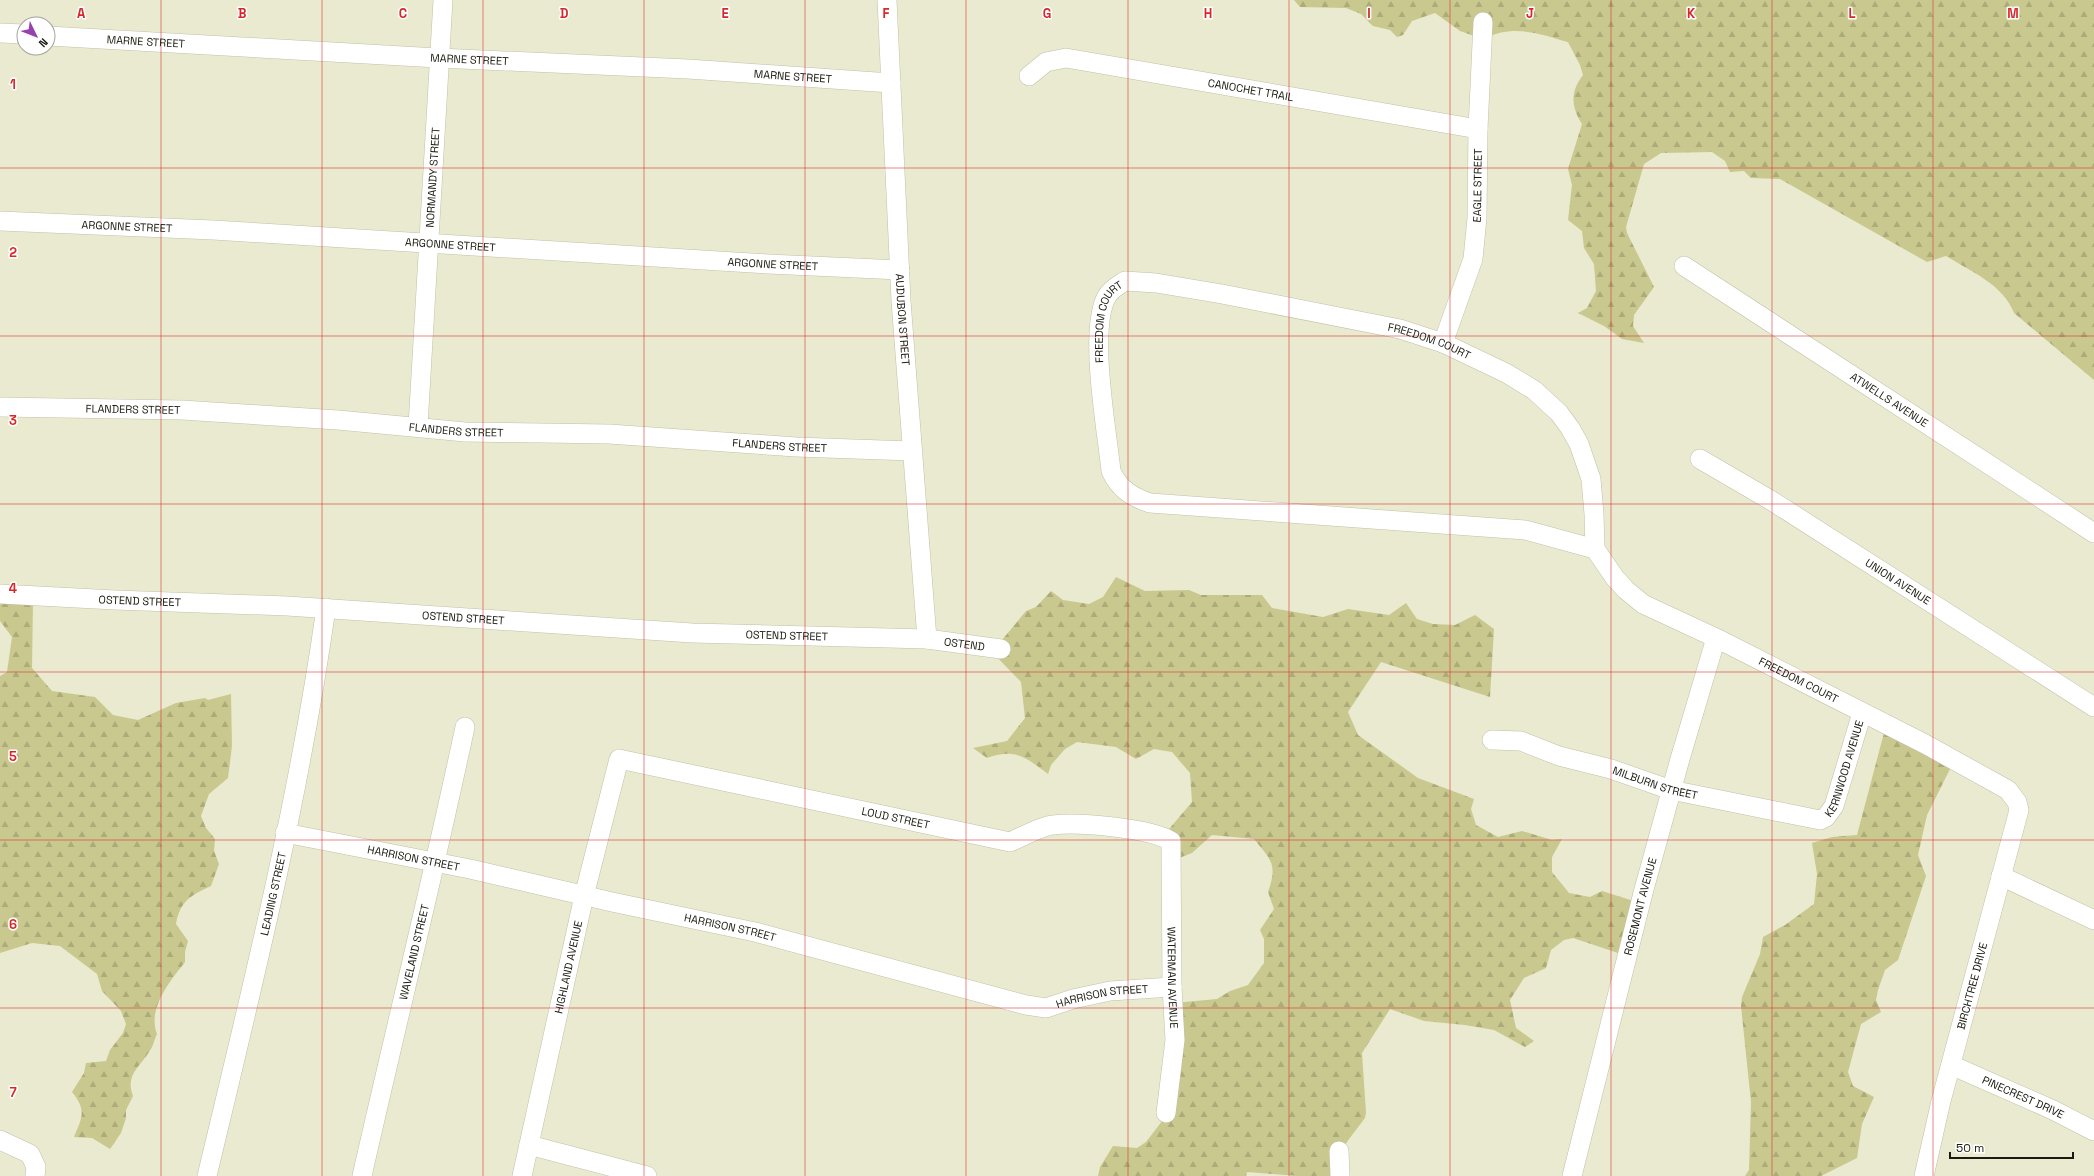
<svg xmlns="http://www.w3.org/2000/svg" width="2094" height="1176" font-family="'Space Grotesk',sans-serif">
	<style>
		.forest { fill: url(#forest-firs) }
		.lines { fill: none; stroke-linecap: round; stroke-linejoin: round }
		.minor-casing { stroke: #c1c1a7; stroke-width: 20 }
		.minor { stroke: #fff; stroke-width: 19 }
		.grid { fill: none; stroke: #d62828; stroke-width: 1; stroke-opacity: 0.55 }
		.labels { text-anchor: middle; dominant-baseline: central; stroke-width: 3; stroke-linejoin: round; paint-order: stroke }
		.street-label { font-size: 11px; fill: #1a1a10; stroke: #fff }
		.grid-label { font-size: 13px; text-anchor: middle; font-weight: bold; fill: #d62828; stroke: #fff; stroke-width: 3; stroke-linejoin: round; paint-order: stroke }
	</style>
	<defs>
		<pattern id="forest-firs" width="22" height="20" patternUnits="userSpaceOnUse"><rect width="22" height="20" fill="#c9c88e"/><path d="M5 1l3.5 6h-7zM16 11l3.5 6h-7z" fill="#acab79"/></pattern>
	</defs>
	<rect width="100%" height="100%" fill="#e9eacf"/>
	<g class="forest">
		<path d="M 1294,0 L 2094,0 L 2094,380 L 2014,313 C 2004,285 1970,271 1946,256 L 1927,262 L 1780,179 L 1751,178 L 1744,171 L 1730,172 L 1725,161 L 1712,152 L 1661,153 L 1644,164 L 1626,227 L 1627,233 L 1654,287 L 1634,315 L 1633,326 L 1644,343 L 1622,339 L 1604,326 L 1578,313 L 1587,308 L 1596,291 L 1594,264 L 1584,248 L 1582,231 L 1568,220 L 1572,185 L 1568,169 L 1582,124 C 1571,106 1570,92 1583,75 L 1580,65 L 1568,42 C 1537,33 1513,24 1483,39 L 1460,31 L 1435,13 L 1412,21 L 1403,35 L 1397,37 L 1390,30 L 1373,26 L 1361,14 L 1346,8 L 1300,7 Z"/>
		<path d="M 1116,577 L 1145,591 L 1189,590 L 1201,595 L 1262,595 L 1272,608 L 1323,617 L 1348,609 L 1389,615 L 1406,603 L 1417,619 L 1433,624 L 1455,625 L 1475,615 L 1494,629 L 1490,697 L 1381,662 L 1348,712 L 1358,735 L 1418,778 L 1474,799 L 1471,809 L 1476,825 L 1498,837 L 1522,831 L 1552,840 L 1562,839 L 1552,857 L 1552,872 L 1569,893 L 1590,897 L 1602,891 L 1640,903 L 1624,955 L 1573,938 L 1564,940 L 1551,950 L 1546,968 L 1524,978 L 1510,1000 L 1516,1028 L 1534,1041 L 1525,1047 L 1494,1030 L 1465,1025 L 1424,1021 L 1390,1009 L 1362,1053 L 1366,1113 L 1365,1118 L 1340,1151 L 1341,1176 L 1298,1176 L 1247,1172 L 1246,1176 L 1098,1176 L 1100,1167 L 1113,1146 L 1137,1148 L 1146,1142 L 1166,1116 L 1174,1003 L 1217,999 L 1230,991 L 1248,985 L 1264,963 L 1264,939 L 1260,930 L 1274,909 L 1268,892 C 1278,864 1271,860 1254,839 L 1212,835 L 1192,853 L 1174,860 L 1164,835 L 1192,802 L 1190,773 L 1172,752 L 1154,749 L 1136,759 L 1116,747 L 1077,742 L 1065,749 L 1051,765 L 1048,774 C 1025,757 1016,748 987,758 L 973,748 L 1007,741 L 1025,718 L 1021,682 L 992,652 L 1026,611 L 1036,607 L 1051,591 L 1063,600 L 1089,604 L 1103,597 Z"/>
		<path d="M 0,596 L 33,600 L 32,668 L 52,691 L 95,697 L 113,715 L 138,720 L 176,703 L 205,698 L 208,700 L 231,694 L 232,746 L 228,778 L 209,794 L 201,816 L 206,828 L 215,839 L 214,851 L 219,864 L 211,886 C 191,895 180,901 176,924 L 188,941 L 185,952 L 185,962 C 170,981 147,1009 157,1034 C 154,1040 153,1047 149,1052 C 139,1068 125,1075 133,1096 L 126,1110 L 126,1118 L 121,1133 L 110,1149 L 92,1138 L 74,1137 C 82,1118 87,1110 72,1092 L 84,1073 L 86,1063 L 106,1061 L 110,1050 L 123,1033 L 126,1024 L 121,1011 L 102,991 L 97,974 L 60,946 L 32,943 L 0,953 L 0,676 L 7,672 L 12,637 L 0,621 Z"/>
		<polygon points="1885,729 1954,761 1927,815 1918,855 1926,876 1898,960 1885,970 1878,990 1876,1000 1881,1012 1861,1024 1848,1072 1853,1086 1874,1097 1862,1124 1857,1158 1821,1176 1745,1176 1749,1170 1751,1102 1741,1006 1742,997 1760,954 1763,937 1785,925 1814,904 1817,874 1812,843 1832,837 1857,835"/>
	</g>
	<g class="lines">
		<g class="minor-casing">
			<g id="minor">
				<path id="s1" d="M 887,0 L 901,301 L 927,639"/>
				<polyline points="0,33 24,34"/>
				<path id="s2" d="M 48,36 L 438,58 L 688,69 L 891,83"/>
				<path id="s3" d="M 1029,76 L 1046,62 L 1066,58 L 1478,129"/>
				<path id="s4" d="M 0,221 L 213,230 L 768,264 L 900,270"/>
				<path id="s5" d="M 1684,266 L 2094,533"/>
				<path id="s6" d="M 1443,343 L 1473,259 L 1477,218 L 1478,129 L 1483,22"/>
				<path id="s7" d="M 0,407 L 182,410 L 338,420 L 465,432 L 609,434 L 796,447 L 912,451"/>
				<path id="s8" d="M 418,426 L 443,0"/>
				<path id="s9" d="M 1700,459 L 1772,501 L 2094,707"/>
				<path id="s10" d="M 1595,549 L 1525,530 L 1150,503 C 1132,497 1119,489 1111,471 C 1107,431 1088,329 1107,296 C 1111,289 1119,285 1125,281 L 1156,283 L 1222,294 L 1400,329 L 1443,343 L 1506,373 L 1534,390 L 1559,413 L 1570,428 L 1579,444 L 1591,479 L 1594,514 L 1595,549 L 1615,578 L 1626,590 L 1643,604 L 1716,638 L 1925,744 L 2008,790 L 2017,802 L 2019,810 L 1941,1101 L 1924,1176"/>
				<path id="s11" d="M 0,594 L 115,600 L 287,606 L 692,633 L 927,639 L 1001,649"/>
				<path id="s12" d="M 1492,740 L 1521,741 L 1559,756 L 1611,769 L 1671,790 L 1820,820 L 1826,817 L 1834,806 L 1862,713"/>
				<path id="s13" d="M 285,833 L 470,869 L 612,902 L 755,932 L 1026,1005 L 1046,1008 L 1073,999 L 1110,991 L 1172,987"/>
				<polyline points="2001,876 2094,920"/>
				<path id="s14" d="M 1951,1065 L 2053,1110 L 2094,1131"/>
				<polyline points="0,1140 30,1154 36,1167 35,1176"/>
				<polyline points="529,1145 647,1176"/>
				<polyline points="1339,1151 1340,1176"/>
				<path id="s15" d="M 207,1176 C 252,988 299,800 326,608"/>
				<path id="s16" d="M 362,1176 C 396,1026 433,877 465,727"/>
				<path id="s17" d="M 522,1176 L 584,896 L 619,759 L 1010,842 C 1022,837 1041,826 1053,825 C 1078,822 1150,828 1171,841 L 1171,846 L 1172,987 L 1175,1040 L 1166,1113"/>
				<path id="s18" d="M 1572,1176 L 1643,893 L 1680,759 L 1716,638"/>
			</g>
		</g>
		<use href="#minor" class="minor"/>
	</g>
	<path class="grid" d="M 161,0 L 161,1176M 322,0 L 322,1176M 483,0 L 483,1176M 644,0 L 644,1176M 805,0 L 805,1176M 966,0 L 966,1176M 1128,0 L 1128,1176M 1289,0 L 1289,1176M 1450,0 L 1450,1176M 1611,0 L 1611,1176M 1772,0 L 1772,1176M 1933,0 L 1933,1176M 0,168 L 2094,168M 0,336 L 2094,336M 0,504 L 2094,504M 0,672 L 2094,672M 0,840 L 2094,840M 0,1008 L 2094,1008"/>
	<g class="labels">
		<g class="street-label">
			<text stroke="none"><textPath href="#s2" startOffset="98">MARNE STREET</textPath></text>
			<text stroke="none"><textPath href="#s2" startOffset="422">MARNE STREET</textPath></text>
			<text stroke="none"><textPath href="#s2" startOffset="746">MARNE STREET</textPath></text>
			<text stroke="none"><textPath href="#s3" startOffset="230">CANOCHET TRAIL</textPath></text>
			<text stroke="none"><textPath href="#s8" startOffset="249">NORMANDY STREET</textPath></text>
			<text stroke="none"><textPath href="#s6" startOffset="163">EAGLE STREET</textPath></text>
			<text stroke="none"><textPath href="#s4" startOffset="127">ARGONNE STREET</textPath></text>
			<text stroke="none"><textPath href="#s4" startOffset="451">ARGONNE STREET</textPath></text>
			<text stroke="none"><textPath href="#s4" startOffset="774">ARGONNE STREET</textPath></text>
			<text stroke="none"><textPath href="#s1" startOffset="320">AUDUBON STREET</textPath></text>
			<text stroke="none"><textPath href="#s10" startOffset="653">FREEDOM COURT</textPath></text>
			<text stroke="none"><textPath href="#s10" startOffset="1012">FREEDOM COURT</textPath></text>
			<text stroke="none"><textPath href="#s5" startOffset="245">ATWELLS AVENUE</textPath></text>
			<text stroke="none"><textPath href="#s7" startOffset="133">FLANDERS STREET</textPath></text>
			<text stroke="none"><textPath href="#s7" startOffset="457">FLANDERS STREET</textPath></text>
			<text stroke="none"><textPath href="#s7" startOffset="781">FLANDERS STREET</textPath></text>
			<text stroke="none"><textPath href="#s9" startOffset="233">UNION AVENUE</textPath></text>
			<text stroke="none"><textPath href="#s11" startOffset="140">OSTEND STREET</textPath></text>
			<text stroke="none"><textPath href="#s11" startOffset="464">OSTEND STREET</textPath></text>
			<text stroke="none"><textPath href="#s11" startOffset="788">OSTEND STREET</textPath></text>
			<text stroke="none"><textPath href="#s11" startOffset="966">OSTEND</textPath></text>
			<text stroke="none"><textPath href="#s10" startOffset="1553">FREEDOM COURT</textPath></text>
			<text stroke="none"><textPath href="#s12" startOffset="398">KERNWOOD AVENUE</textPath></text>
			<text stroke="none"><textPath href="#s12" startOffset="170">MILBURN STREET</textPath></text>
			<text stroke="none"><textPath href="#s17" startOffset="711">LOUD STREET</textPath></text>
			<text stroke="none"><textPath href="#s13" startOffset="131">HARRISON STREET</textPath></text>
			<text stroke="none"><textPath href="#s15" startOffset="290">LEADING STREET</textPath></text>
			<text stroke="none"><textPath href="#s18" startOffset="278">ROSEMONT AVENUE</textPath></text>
			<text stroke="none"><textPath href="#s13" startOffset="455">HARRISON STREET</textPath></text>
			<text stroke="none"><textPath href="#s16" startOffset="230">WAVELAND STREET</textPath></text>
			<text stroke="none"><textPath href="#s17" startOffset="214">HIGHLAND AVENUE</textPath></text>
			<text stroke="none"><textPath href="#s17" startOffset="1131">WATERMAN AVENUE</textPath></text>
			<text transform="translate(1972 986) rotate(-75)">BIRCHTREE DRIVE</text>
			<text stroke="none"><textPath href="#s13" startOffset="839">HARRISON STREET</textPath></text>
			<text stroke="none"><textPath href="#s14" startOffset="79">PINECREST DRIVE</textPath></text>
		</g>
	</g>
	<g class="grid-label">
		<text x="81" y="18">A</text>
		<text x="242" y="18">B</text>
		<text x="403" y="18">C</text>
		<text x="564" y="18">D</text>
		<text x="725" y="18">E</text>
		<text x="886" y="18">F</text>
		<text x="1047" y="18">G</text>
		<text x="1208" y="18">H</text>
		<text x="1369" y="18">I</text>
		<text x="1530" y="18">J</text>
		<text x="1691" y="18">K</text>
		<text x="1852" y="18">L</text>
		<text x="2013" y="18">M</text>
		<text x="13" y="89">1</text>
		<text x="13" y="257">2</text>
		<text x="13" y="425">3</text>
		<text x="13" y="593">4</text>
		<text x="13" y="761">5</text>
		<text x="13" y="929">6</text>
		<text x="13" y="1097">7</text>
	</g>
	<g transform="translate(36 36) rotate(133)"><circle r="19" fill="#ffffff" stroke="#a3a39f"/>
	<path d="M0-3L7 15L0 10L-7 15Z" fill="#9541af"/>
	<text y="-6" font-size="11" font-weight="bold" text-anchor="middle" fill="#1a1a10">N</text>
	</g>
	<path d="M1950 1152v6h123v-6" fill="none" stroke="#1a1a10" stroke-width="2"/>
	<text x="1956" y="1152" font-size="12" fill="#1a1a10" stroke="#ffffff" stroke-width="3" paint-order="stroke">50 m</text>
</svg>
